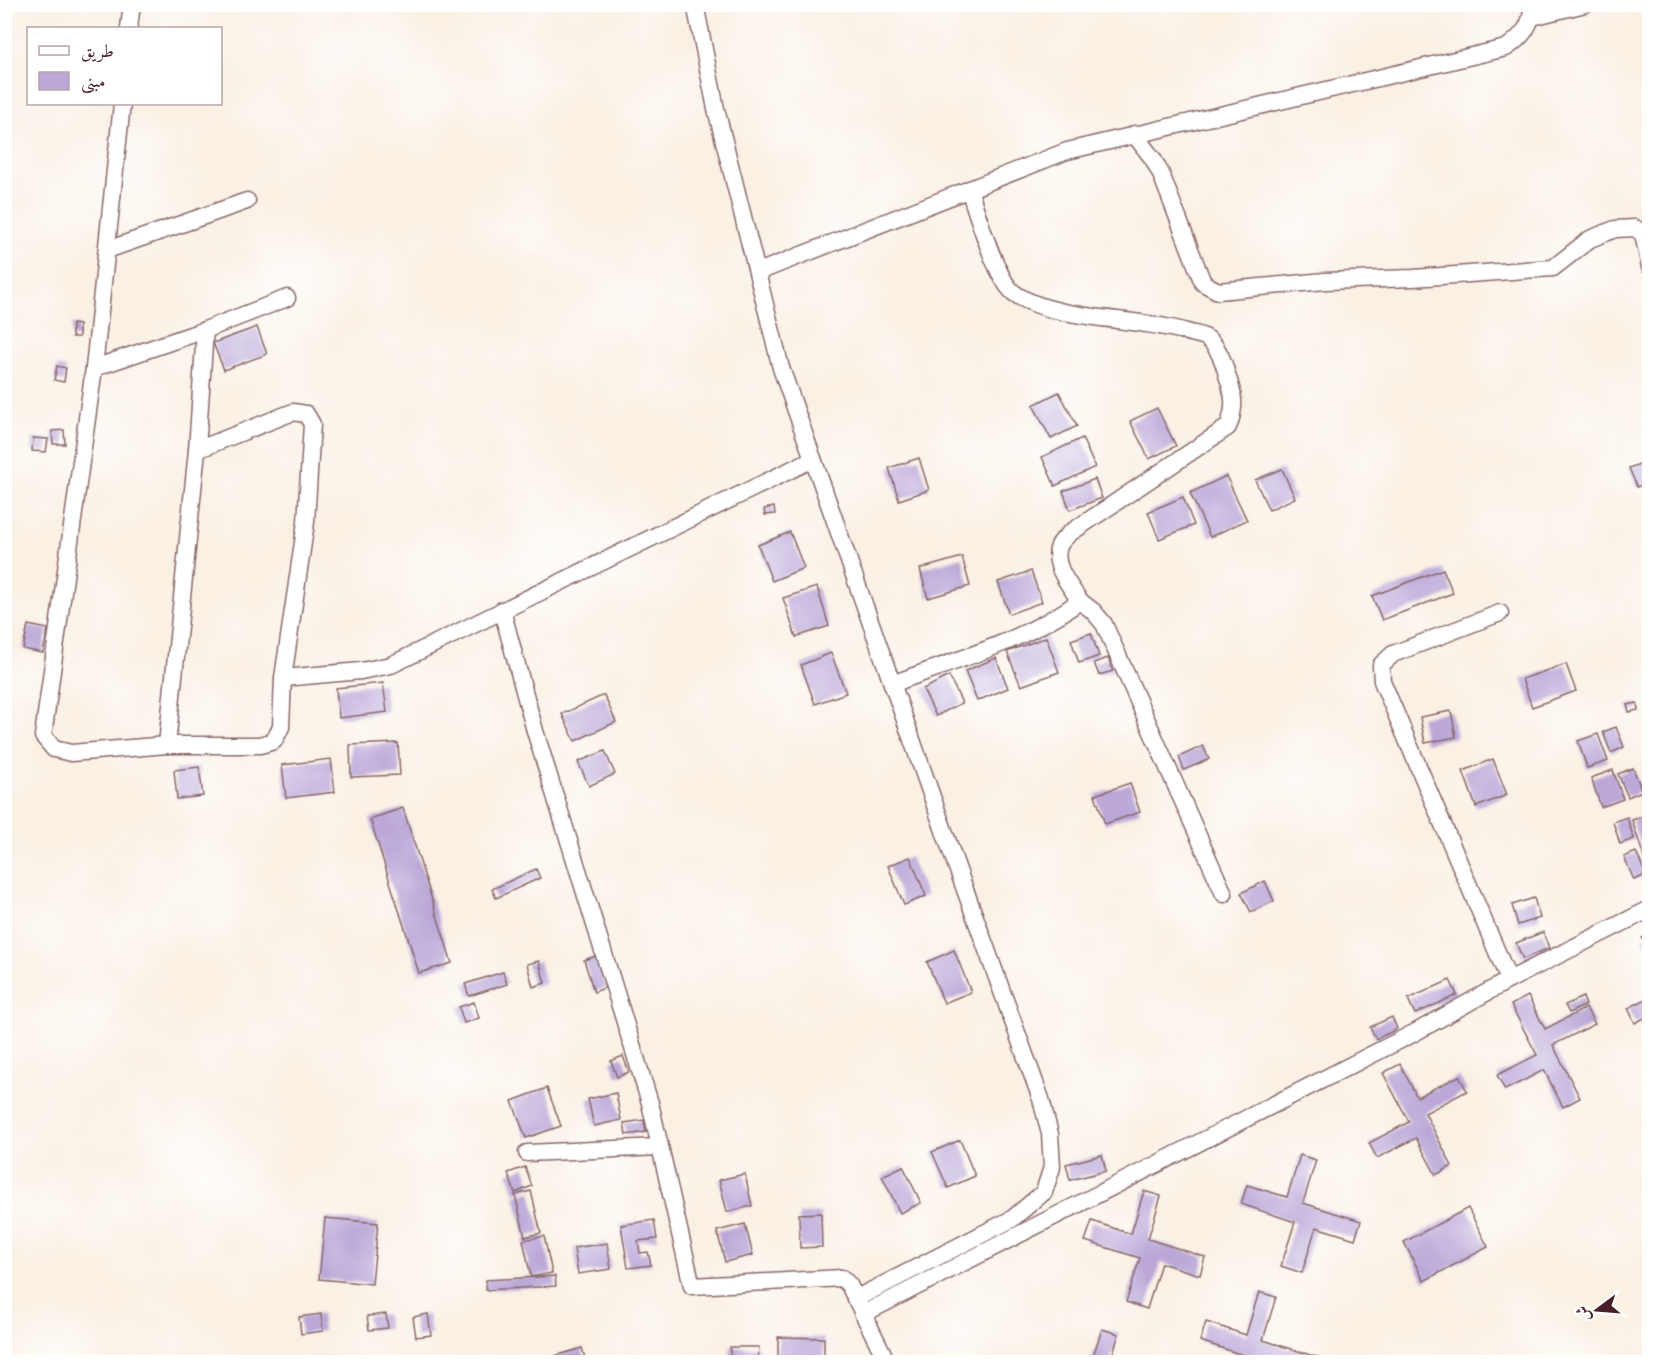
<svg xmlns="http://www.w3.org/2000/svg" width="1654" height="1367" font-family="'IM FELL Great Primer',Amiri,serif">
	<style>
		.building { fill: #bba8d8 }
		.lines { fill: none; stroke-linecap: round; stroke-linejoin: round }
		.minor-casing { stroke: #88686b; stroke-width: 19 }
		.minor { stroke: #fff; stroke-width: 16 }
	</style>
	<rect width="100%" height="100%" fill="#fff"/>
	<filter id="ink" filterUnits="userSpaceOnUse"><feTurbulence type="fractalNoise" baseFrequency=".0167" numOctaves="2"/><feDisplacementMap in="SourceGraphic" scale="12" xChannelSelector="R" yChannelSelector="G"/><feConvolveMatrix kernelMatrix="1 2 1 2 8 2 1 2 1" color-interpolation-filters="sRGB"/></filter>
	<filter id="wash" filterUnits="userSpaceOnUse"><feTurbulence type="fractalNoise" baseFrequency=".008" numOctaves="4" result="noise"/><feDisplacementMap in="SourceGraphic" scale="24" xChannelSelector="R" yChannelSelector="G"/><feGaussianBlur stdDeviation="1.35" result="paint"/><feColorMatrix in="noise" values="0 0 0 0 0 0 0 0 0 0 0 0 0 0 0 0 0 1.4 0 .05"/><feComposite in="paint" operator="in"/></filter>
	<g filter="url(#wash)">
		<rect width="100%" height="100%" fill="#faf0e3"/>
		<g id="blocks">
			<g class="building">
				<polygon points="72,324 79,325 79,337 72,337"/>
				<polygon points="257,327 267,354 224,370 213,343"/>
				<polygon points="57,366 66,368 64,382 54,380"/>
				<polygon points="1059,392 1077,426 1051,439 1033,405"/>
				<polygon points="1157,408 1176,446 1149,459 1130,421"/>
				<polygon points="64,430 65,444 53,444 52,431"/>
				<polygon points="33,438 48,439 46,452 32,451"/>
				<polygon points="1082,438 1095,467 1055,486 1042,457"/>
				<polygon points="919,458 929,490 899,500 889,468"/>
				<polygon points="1650,460 1650,481 1637,487 1629,468"/>
				<polygon points="1282,469 1295,498 1269,510 1255,480"/>
				<polygon points="1226,476 1247,520 1210,537 1190,493"/>
				<polygon points="1095,479 1102,498 1070,510 1063,491"/>
				<polygon points="1183,497 1194,525 1159,539 1148,512"/>
				<polygon points="774,507 775,514 765,515 764,509"/>
				<polygon points="790,532 804,568 772,581 758,545"/>
				<polygon points="962,557 970,586 928,598 920,569"/>
				<polygon points="1443,569 1453,593 1382,620 1372,596"/>
				<polygon points="1031,571 1042,602 1009,614 998,582"/>
				<polygon points="817,587 829,626 796,637 783,598"/>
				<polygon points="28,625 48,629 43,653 23,649"/>
				<polygon points="1091,633 1099,656 1079,663 1071,640"/>
				<polygon points="1046,637 1059,672 1021,686 1007,652"/>
				<polygon points="831,653 846,693 815,704 801,665"/>
				<polygon points="996,658 1008,688 977,701 965,671"/>
				<polygon points="1108,658 1113,671 1099,675 1094,663"/>
				<polygon points="1566,664 1576,691 1532,707 1522,679"/>
				<polygon points="949,676 962,703 936,716 923,689"/>
				<polygon points="383,683 387,712 339,718 336,688"/>
				<polygon points="604,695 616,722 575,741 562,714"/>
				<polygon points="1637,703 1638,710 1629,712 1627,705"/>
				<polygon points="1451,711 1456,737 1425,743 1420,717"/>
				<polygon points="1616,727 1624,747 1611,753 1603,732"/>
				<polygon points="1598,734 1608,761 1587,768 1578,741"/>
				<polygon points="398,743 400,775 351,777 350,745"/>
				<polygon points="1203,746 1209,759 1184,770 1179,757"/>
				<polygon points="605,751 615,774 589,786 578,762"/>
				<polygon points="331,759 335,792 286,798 282,765"/>
				<polygon points="1493,759 1507,795 1476,807 1463,771"/>
				<polygon points="199,767 203,796 177,799 174,770"/>
				<polygon points="1633,768 1642,791 1628,797 1618,774"/>
				<polygon points="1613,770 1623,799 1601,807 1591,778"/>
				<polygon points="1130,783 1140,812 1105,824 1095,795"/>
				<polygon points="403,808 452,963 419,973 370,819"/>
				<polygon points="1650,814 1650,873 1649,873 1632,820"/>
				<polygon points="1627,817 1634,839 1620,844 1613,822"/>
				<polygon points="1636,852 1646,875 1634,880 1624,857"/>
				<polygon points="910,857 926,896 904,905 888,866"/>
				<polygon points="536,869 540,878 496,898 492,889"/>
				<polygon points="1265,881 1274,901 1251,912 1241,893"/>
				<polygon points="1534,898 1540,918 1518,925 1512,905"/>
				<polygon points="1543,932 1549,948 1523,959 1516,943"/>
				<polygon points="1650,934 1650,953 1642,938"/>
				<polygon points="954,950 971,992 944,1003 927,962"/>
				<polygon points="596,956 607,987 594,992 584,960"/>
				<polygon points="539,961 545,983 533,987 527,964"/>
				<polygon points="503,972 507,984 469,996 465,984"/>
				<polygon points="1450,980 1457,995 1415,1014 1408,999"/>
				<polygon points="1528,996 1545,1029 1586,1008 1595,1024 1553,1045 1580,1098 1563,1107 1544,1070 1505,1090 1497,1075 1537,1055 1511,1005"/>
				<polygon points="1583,997 1586,1005 1569,1013 1565,1005"/>
				<polygon points="1650,997 1650,1015 1635,1023 1628,1008"/>
				<polygon points="474,1002 479,1018 464,1023 459,1007"/>
				<polygon points="1392,1017 1397,1029 1376,1039 1370,1027"/>
				<polygon points="623,1056 629,1072 617,1077 611,1061"/>
				<polygon points="1400,1064 1417,1097 1459,1076 1467,1091 1425,1113 1452,1166 1436,1175 1416,1138 1377,1158 1369,1143 1409,1122 1383,1073"/>
				<polygon points="547,1088 561,1126 526,1138 512,1101"/>
				<polygon points="616,1093 621,1120 594,1126 588,1099"/>
				<polygon points="644,1120 646,1132 626,1135 624,1123"/>
				<polygon points="960,1140 975,1176 948,1188 932,1152"/>
				<polygon points="1102,1155 1106,1171 1070,1180 1066,1164"/>
				<polygon points="1300,1155 1316,1160 1303,1203 1361,1221 1355,1239 1316,1227 1302,1273 1281,1266 1295,1222 1241,1204 1247,1185 1287,1197"/>
				<polygon points="903,1166 921,1203 900,1213 882,1176"/>
				<polygon points="525,1167 532,1186 515,1193 508,1173"/>
				<polygon points="745,1174 752,1206 727,1212 719,1180"/>
				<polygon points="531,1191 541,1233 525,1237 515,1195"/>
				<polygon points="1144,1191 1161,1196 1148,1239 1205,1257 1200,1275 1161,1263 1147,1309 1126,1302 1140,1258 1085,1241 1092,1221 1131,1234"/>
				<polygon points="1468,1208 1488,1247 1424,1281 1404,1242"/>
				<polygon points="821,1213 822,1247 800,1248 799,1214"/>
				<polygon points="325,1218 378,1223 372,1284 319,1279"/>
				<polygon points="654,1220 657,1239 638,1241 640,1253 648,1252 651,1265 628,1268 621,1225"/>
				<polygon points="745,1224 753,1255 725,1262 717,1231"/>
				<polygon points="544,1236 552,1273 531,1277 523,1240"/>
				<polygon points="607,1243 611,1269 578,1274 574,1248"/>
				<polygon points="555,1276 556,1286 486,1290 486,1280"/>
				<polygon points="1259,1292 1276,1297 1263,1340 1320,1358 1319,1362 1253,1362 1255,1359 1200,1341 1206,1322 1246,1335"/>
				<polygon points="321,1314 323,1331 301,1334 299,1317"/>
				<polygon points="386,1314 388,1328 369,1330 367,1316"/>
				<polygon points="428,1314 431,1335 416,1337 413,1317"/>
				<polygon points="1102,1329 1119,1334 1110,1362 1091,1362"/>
				<polygon points="778,1337 824,1338 824,1362 778,1362"/>
				<polygon points="730,1347 759,1347 758,1362 730,1362"/>
				<polygon points="582,1348 586,1362 557,1362 555,1356"/>
				<polygon points="338,1357 338,1362 311,1362 311,1358"/>
			</g>
		</g>
	</g>
	<g filter="url(#ink)">
		<use href="#blocks" fill-opacity="0" stroke="#88686b" stroke-width="1.5"/>
		<g class="lines">
			<g class="minor-casing">
				<g id="minor">
					<polyline points="695,4 716,109 781,368 955,862 1041,1099 1050,1134 1052,1167 1044,1192 1012,1219 855,1299"/>
					<polyline points="1532,17 1585,4"/>
					<polyline points="129,28 132,4"/>
					<polyline points="122,104 94,368 43,736 54,749 71,753 167,745 260,745 274,741 281,727 283,678 306,522 312,424 306,414 293,412 197,450"/>
					<polyline points="1134,134 1153,159 1161,174 1203,283 1218,291 1325,281 1413,278 1553,268 1590,239 1615,229 1635,228 1643,234 1650,267"/>
					<polyline points="107,250 247,201"/>
					<path d="M 758,272 L 1067,151 L 1506,48 C 1522,37 1533,25 1532,4"/>
					<polyline points="94,368 205,330 287,298"/>
					<polyline points="1080,601 1093,611 1104,624 1224,894"/>
					<polyline points="502,610 535,731 650,1103 692,1286 842,1278 849,1285 887,1362"/>
					<polyline points="1500,613 1393,654 1381,665 1382,681 1509,980"/>
					<polyline points="283,678 361,671 391,665 813,459"/>
					<path d="M 892,684 C 956,660 1025,641 1080,601 C 1070,586 1050,563 1060,544 C 1062,540 1067,536 1070,533 L 1228,427 C 1236,408 1234,394 1227,375 C 1224,363 1218,347 1208,339 C 1204,335 1193,334 1187,332 C 1139,317 1052,321 1014,293 C 996,279 977,213 969,189"/>
					<polyline points="167,745 197,450 205,330"/>
					<polyline points="527,1153 660,1147"/>
					<polyline points="863,1314 1414,1033 1509,980 1650,909"/>
				</g>
			</g>
			<use href="#minor" class="minor"/>
		</g>
	</g>
	<rect width="1654" height="1367" fill="none" stroke="#fff" stroke-width="24"/>
	<rect x="27" y="27" width="195" height="78" fill="#ffffff" stroke="#b7a5aa" stroke-width="1.5"/>
	<rect x="39" y="46" width="30" height="9" fill="#ffffff" stroke="#b7a5aa" stroke-width="1.5"/>
	<text x="81" y="57" font-size="18" fill="#4a1f2b">طريق</text>
	<rect x="39" y="72" width="30" height="18" fill="#bba8d8" stroke="#b7a5aa" stroke-width="1.5"/>
	<text x="81" y="87" font-size="18" fill="#4a1f2b">مبنى</text>
	<g transform="translate(1597 1310) rotate(254)" stroke="#ffffff" stroke-width="4.5" paint-order="stroke">
	<path d="M0-4.5L10 22L0 15L-10 22Z" fill="#4a1f2b"/>
	<text y="-9" font-size="16" font-weight="bold" text-anchor="middle" fill="#4a1f2b">ش</text>
	</g>
</svg>
